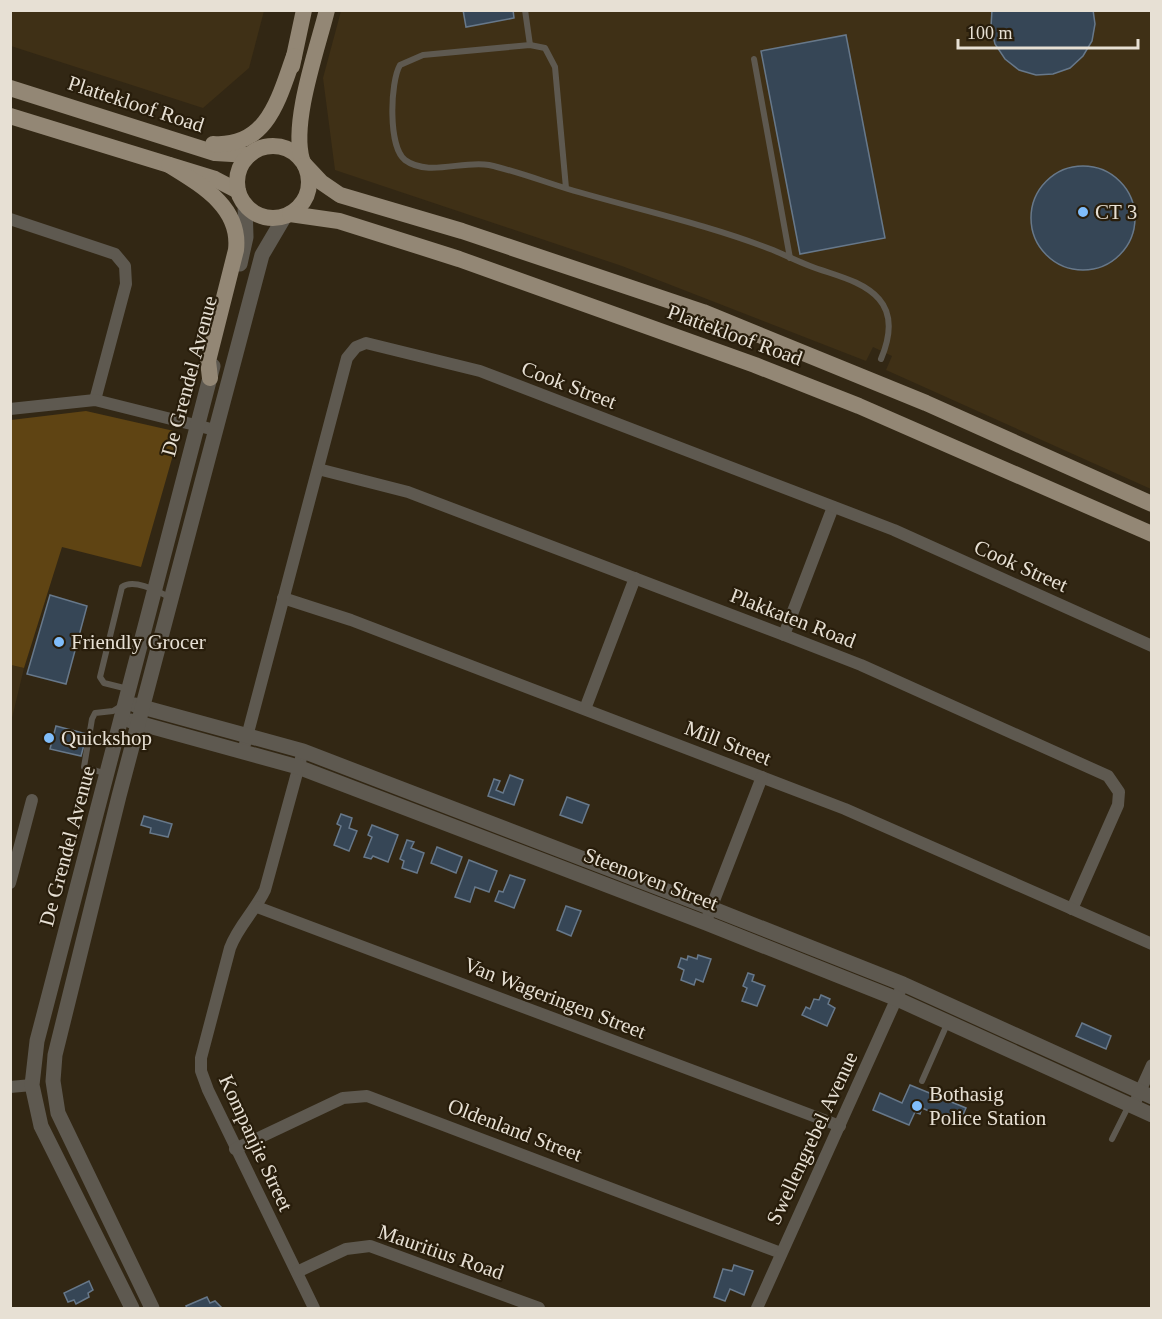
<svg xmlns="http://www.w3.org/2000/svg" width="1162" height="1319" font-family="Georgia,serif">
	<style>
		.built { fill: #3f3016 }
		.green { fill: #5f4413 }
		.building { fill: #364656; stroke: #67788a; stroke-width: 1.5 }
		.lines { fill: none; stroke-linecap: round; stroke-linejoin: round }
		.service { stroke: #5e5950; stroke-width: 6 }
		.minor { stroke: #5e5950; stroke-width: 12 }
		.tertiary { stroke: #5e5950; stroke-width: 15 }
		.primary { stroke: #938775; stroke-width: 16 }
		.poi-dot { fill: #80bdfa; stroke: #281d0b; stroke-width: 2 }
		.labels { text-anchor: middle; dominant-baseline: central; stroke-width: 4.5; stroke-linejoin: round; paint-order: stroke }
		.street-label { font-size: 21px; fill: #e7e0d4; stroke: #281d0b }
		.poi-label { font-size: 21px; fill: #e7e0d4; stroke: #281d0b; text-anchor: start }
	</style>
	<rect width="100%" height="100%" fill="#322714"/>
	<g class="built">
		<polygon points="11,10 264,10 264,11 249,68 203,108 11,46"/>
		<polygon points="341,11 1151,11 1151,489 886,370 892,356 873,347 866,361 622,266 335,170 323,78"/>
		<polygon points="11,665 24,668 11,722"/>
	</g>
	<polygon class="green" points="86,411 174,431 177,441 141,567 62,547 24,668 11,665 11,420"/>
	<g class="building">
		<polygon points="463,10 513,10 514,18 466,27"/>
		<polygon points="992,10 1093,10 1095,24 1092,41 1083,56 1070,68 1053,74 1036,75 1019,70 1005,59 995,44 991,27"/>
		<polygon points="846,35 885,238 800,254 761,51"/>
		<circle cx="1083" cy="218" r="52"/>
		<polygon points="50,595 87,606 66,684 27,674"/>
		<polygon points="56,726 87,734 81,756 50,749"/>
		<polygon points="510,775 523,780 514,805 488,796 494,779 500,781 496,790 503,793"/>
		<polygon points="567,797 589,805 582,823 560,815"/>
		<polygon points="341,814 352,818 349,828 357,831 349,851 334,845 341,826 337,824"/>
		<polygon points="144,816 172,824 168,837 150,833 151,828 141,825"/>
		<polygon points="372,825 398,835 388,862 373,856 371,859 364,857 372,837 368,835"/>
		<polygon points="407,840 414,842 411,848 424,853 417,873 402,868 404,861 400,859"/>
		<polygon points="437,847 462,857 456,873 431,863"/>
		<polygon points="469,860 497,871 489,892 475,887 470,902 455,897"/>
		<polygon points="510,875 525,880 514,908 495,901 499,891 503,892"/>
		<polygon points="566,906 581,911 571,936 557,930"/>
		<polygon points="698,955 711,959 703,982 696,979 694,985 681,980 684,970 678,967 681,958 687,960 688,956 697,959"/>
		<polygon points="748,973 754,975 752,981 765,986 757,1006 742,1001 747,988 743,986"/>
		<polygon points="821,995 830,999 828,1004 835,1008 827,1026 802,1015 806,1007 810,1009 814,999 819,1000"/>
		<polygon points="1082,1023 1111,1036 1106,1049 1076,1036"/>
		<polygon points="910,1085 966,1108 959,1124 922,1108 920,1114 915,1112 909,1125 873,1110 880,1093 902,1103"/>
		<polygon points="734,1265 753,1271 744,1295 730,1289 725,1301 714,1297 723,1269 732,1271"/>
		<polygon points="89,1281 93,1290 88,1293 89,1297 76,1304 74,1300 68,1302 64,1293"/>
		<polygon points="207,1297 210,1303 215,1301 222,1308 187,1308 186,1306"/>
	</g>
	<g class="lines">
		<g class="service">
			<polyline points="525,10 530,45"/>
			<polyline points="754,59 790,258"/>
			<path d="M 566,188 L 555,67 L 545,48 L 530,45 L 423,55 L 400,65 C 390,82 388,147 405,160 C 428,177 463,160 489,165 C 516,171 542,181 568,189 C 636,209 706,224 773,250 C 785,255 797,261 810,266 C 833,275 862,280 879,299 C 894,316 889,340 881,359"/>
			<path d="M 128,689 L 104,683 L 100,677 L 122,587 C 134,578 159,592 171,598"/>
			<polyline points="107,774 84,767 92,719 95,713 113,711 123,705"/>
			<polyline points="922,1081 948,1022"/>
			<polyline points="1112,1139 1129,1105"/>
		</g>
		<g class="minor">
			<polyline points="10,219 115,254 125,266 126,284 95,400"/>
			<polyline points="10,409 95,400 215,430"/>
			<polyline points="318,469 408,492 784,635 861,665 1108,776 1119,792 1118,805 1072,909"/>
			<polyline points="283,598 351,620 845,809 1152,944"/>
			<polyline points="784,635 833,507"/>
			<polyline points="585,709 635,578"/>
			<polyline points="245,744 347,358 356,347 366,343 480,371 894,530 1152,646"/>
			<path d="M 303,751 L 265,890 C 255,911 238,926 230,948 L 201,1058 L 201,1071 L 208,1090 L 314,1308"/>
			<polyline points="10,883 32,800"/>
			<polyline points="257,907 840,1126"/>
			<polyline points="708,916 762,777"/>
			<polyline points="10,1087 32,1085"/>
			<polyline points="1133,1107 1152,1065"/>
			<polyline points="235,1149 343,1098 367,1096 781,1253"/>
			<polyline points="297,1272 346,1249 370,1246 539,1308"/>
			<polyline points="757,1308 900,991"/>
		</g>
		<g class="tertiary">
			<polyline points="240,264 246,237 245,205"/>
			<polyline points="135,705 303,751 711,908 903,984 1152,1097"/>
			<polyline points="131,721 298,767 706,923 897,999 1152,1115"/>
			<polyline points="132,1308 41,1126 32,1085 37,1041 213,366"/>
			<polyline points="152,1308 58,1113 53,1081 55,1055 119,796 262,255 285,216"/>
		</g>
		<g class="primary">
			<polyline points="292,66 304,10"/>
			<polyline points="10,88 215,153 249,155"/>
			<polyline points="10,116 215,179 238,191"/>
			<path d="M 213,144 C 268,148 279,97 294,56"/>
			<circle cx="273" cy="182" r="36"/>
			<path d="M 302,160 C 291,122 317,50 327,10"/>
			<path d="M 169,165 C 201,185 241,207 236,250 L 208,361 L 210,378"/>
			<polyline points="305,165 321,182 340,195 462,231 703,312 926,403 1152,504"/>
			<polyline points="290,214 339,221 459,259 755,365 859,406 1152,534"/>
		</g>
	</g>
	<g class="poi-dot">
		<circle cx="1083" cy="212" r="6"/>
		<circle cx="59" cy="642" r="6"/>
		<circle cx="49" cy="738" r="6"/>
		<circle cx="917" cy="1106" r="6"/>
	</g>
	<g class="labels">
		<g class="street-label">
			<text transform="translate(136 104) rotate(18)">Plattekloof Road</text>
			<text transform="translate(735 335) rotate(20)">Plattekloof Road</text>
			<text transform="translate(189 376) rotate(-75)">De Grendel Avenue</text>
			<text transform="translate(569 385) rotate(21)">Cook Street</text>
			<text transform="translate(1021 566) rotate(24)">Cook Street</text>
			<text transform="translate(793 618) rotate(21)">Plakkaten Road</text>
			<text transform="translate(728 743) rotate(21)">Mill Street</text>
			<text transform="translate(67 846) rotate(-75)">De Grendel Avenue</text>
			<text transform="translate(651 879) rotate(21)">Steenoven Street</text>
			<text transform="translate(555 998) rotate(21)">Van Wageringen Street</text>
			<text transform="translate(515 1130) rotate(21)">Oldenland Street</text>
			<text transform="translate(812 1138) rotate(-65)">Swellengrebel Avenue</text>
			<text transform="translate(256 1143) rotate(65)">Kompanjie Street</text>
			<text transform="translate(441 1252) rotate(19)">Mauritius Road</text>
		</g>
		<g class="poi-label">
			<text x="1095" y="212">CT 3</text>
			<text x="71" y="642">Friendly Grocer</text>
			<text x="61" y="738">Quickshop</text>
			<text x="929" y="1094">Bothasig<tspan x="929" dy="24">Police Station</tspan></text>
		</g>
	</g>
	<rect width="1162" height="1319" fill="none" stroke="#e7e0d4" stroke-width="24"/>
	<path d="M958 39v9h180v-9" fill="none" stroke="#e7e0d4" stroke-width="3"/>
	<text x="967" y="39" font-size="18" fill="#e7e0d4" stroke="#281d0b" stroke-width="4.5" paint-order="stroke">100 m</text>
</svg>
